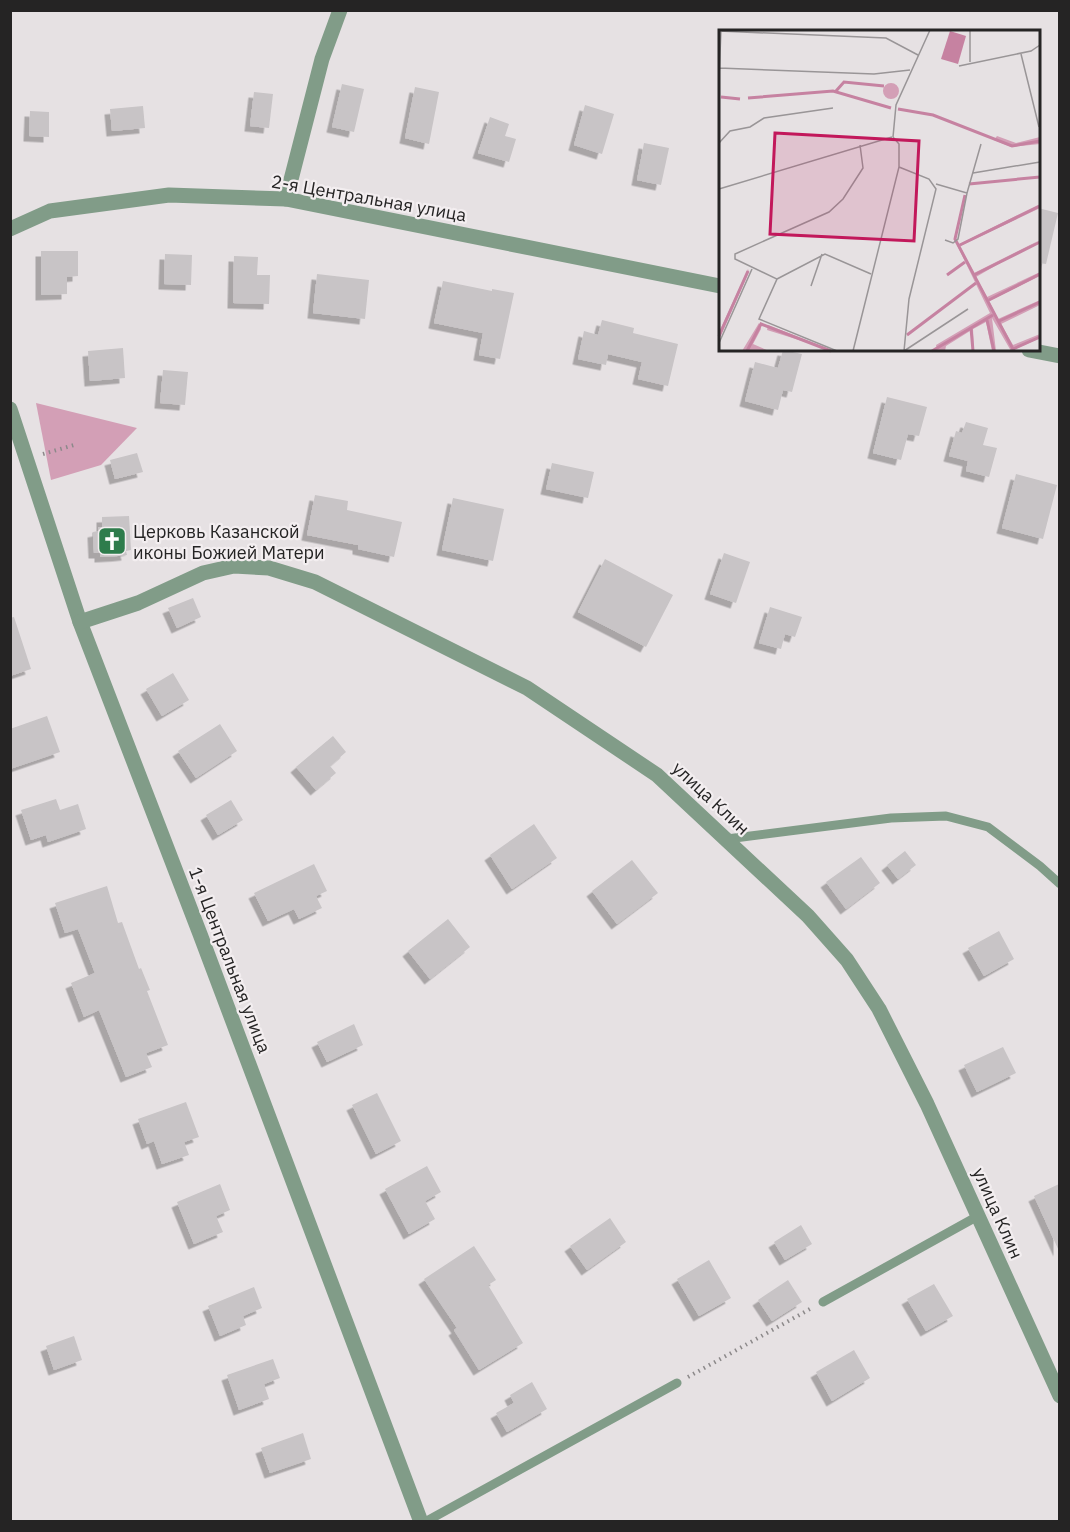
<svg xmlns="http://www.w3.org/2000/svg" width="1070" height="1532" font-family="'IBM Plex Sans',sans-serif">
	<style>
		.green { fill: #d39fb6 }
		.building { fill: #c8c4c6; filter: url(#shadow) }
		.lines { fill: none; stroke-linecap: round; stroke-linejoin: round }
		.path { stroke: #8c898a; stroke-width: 4; stroke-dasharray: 1.5 4.5; stroke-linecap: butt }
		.service { stroke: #819c88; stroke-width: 9 }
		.minor { stroke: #819c88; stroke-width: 15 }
		.labels { text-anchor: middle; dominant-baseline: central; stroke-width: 4.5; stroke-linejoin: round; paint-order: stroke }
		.street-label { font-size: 18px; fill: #252424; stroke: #f3eef0 }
		.poi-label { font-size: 18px; fill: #252424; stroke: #f3eef0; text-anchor: start }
		.inset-river { fill: none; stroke: #c682a1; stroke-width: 3 }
		.inset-road { fill: none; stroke: #999597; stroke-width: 1.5 }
		.view { fill: #c2185b; fill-opacity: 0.15; stroke: #c2185b; stroke-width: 3 }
		.inset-edge { fill: none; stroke: #252424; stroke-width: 3 }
	</style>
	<defs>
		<filter id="shadow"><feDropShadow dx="-5.5" dy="5.5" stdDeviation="0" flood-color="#0004"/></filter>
	</defs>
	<rect width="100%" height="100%" fill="#e6e1e3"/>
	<polygon class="green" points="36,403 137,428 101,465 51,480"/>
	<g class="building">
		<polygon points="342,84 364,89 354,132 332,127"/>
		<polygon points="415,87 439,92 429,144 405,138"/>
		<polygon points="254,92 273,94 269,128 250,126"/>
		<polygon points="585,105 614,114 602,154 574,145"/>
		<polygon points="143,106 145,128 112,131 110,109"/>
		<polygon points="30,111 49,112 49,137 29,136"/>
		<polygon points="490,117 509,124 505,136 516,139 509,162 478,153"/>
		<polygon points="644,143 669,148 661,185 637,180"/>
		<polygon points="1038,208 1058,213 1046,264 1038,263"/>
		<polygon points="41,251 78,251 78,276 67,277 67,294 41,295"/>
		<polygon points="165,254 192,255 191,285 164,284"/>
		<polygon points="234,256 258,257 257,275 270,275 269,304 233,303"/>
		<polygon points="317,274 369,280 365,319 313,313"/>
		<polygon points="443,281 492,291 492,289 514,293 500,359 479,355 483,333 434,323"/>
		<polygon points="602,320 634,328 633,333 678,344 668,386 638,379 642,362 608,354 606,365 578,359 584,331 598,335"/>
		<polygon points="123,348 125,378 90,381 88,351"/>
		<polygon points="783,350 802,354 792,392 783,390 778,410 745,401 755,362 778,368"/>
		<polygon points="163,370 188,372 185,405 160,403"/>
		<polygon points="887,397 927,407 919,436 908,434 901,460 873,453"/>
		<polygon points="966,422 988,428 983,445 997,448 989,477 966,471 968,461 949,456 956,431 962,433"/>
		<polygon points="137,453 143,472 115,479 110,460"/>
		<polygon points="552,463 594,472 588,498 546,489"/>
		<polygon points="1016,474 1057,485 1043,539 1002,528"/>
		<polygon points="315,495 348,501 347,510 402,522 394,557 358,549 358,545 307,535"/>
		<polygon points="453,498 504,509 493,561 442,550"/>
		<polygon points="129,516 131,550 126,551 127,555 118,556 100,557 100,553 94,553 93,532 98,531 98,527 102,527 102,517"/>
		<polygon points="724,553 750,562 736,603 710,594"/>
		<polygon points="605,559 673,595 646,647 578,612"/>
		<polygon points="193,598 201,617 177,628 168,608"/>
		<polygon points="770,607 802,617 795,637 785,634 781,649 759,643"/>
		<polygon points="14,617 31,669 10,676 10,618"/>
		<polygon points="173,673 189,700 162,716 146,689"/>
		<polygon points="47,716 60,752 10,769 10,729"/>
		<polygon points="220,724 237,751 196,778 178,751"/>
		<polygon points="333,736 346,752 330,766 336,773 316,790 296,767"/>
		<polygon points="56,799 60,810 78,804 86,829 48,842 46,835 31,840 21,810"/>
		<polygon points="231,800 243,820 218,835 206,815"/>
		<polygon points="534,824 557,858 512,889 490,855"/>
		<polygon points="905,851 916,865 898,879 887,865"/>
		<polygon points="861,857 880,883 846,909 826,882"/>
		<polygon points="632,860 658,893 617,924 592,891"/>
		<polygon points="314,864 327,891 316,896 322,908 299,919 294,909 268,921 254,893"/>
		<polygon points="107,886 118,923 122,922 139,969 141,968 150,990 147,991 168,1045 146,1053 152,1067 126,1077 99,1010 84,1017 71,983 95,973 78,929 65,933 55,903"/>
		<polygon points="448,919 470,947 430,979 408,951"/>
		<polygon points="999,931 1014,959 984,976 968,948"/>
		<polygon points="354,1024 363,1045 327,1062 317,1042"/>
		<polygon points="1003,1047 1016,1073 977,1092 964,1065"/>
		<polygon points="377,1093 401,1141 376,1154 352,1105"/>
		<polygon points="186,1102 199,1137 184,1142 189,1155 162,1164 154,1141 147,1144 138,1119"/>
		<polygon points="427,1166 441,1192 425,1201 435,1219 409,1234 385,1189"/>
		<polygon points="220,1184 230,1210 216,1216 223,1232 194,1244 177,1202"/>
		<polygon points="1059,1184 1059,1251 1034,1196"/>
		<polygon points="610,1218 626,1242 587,1270 570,1246"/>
		<polygon points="801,1225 812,1244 785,1260 774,1242"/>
		<polygon points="474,1246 496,1280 488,1285 523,1343 479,1370 454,1330 457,1328 424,1279"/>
		<polygon points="709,1260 731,1298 699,1316 677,1279"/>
		<polygon points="788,1280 802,1302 772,1321 758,1300"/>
		<polygon points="934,1284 953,1316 926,1331 907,1299"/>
		<polygon points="254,1287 262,1308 243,1316 246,1325 220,1336 208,1306"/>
		<polygon points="74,1336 82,1360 54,1370 46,1346"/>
		<polygon points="854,1350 870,1378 832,1401 816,1372"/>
		<polygon points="273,1359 280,1378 264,1384 269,1399 239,1410 227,1375"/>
		<polygon points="532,1382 547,1409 507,1432 496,1413 514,1403 510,1395"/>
		<polygon points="303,1433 311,1459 270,1473 261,1448"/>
	</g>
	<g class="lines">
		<g class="path">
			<polyline points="43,454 74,445"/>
			<polyline points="688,1377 810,1309"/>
		</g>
		<g class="service">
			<polyline points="727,839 891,818 946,816 988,827 1040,866 1060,884"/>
			<polyline points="823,1302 978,1216"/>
			<polyline points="425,1522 677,1383"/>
		</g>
		<g class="minor">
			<polyline points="286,199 322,59 340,10"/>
			<polyline points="10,229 50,211 169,195 286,199 720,286"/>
			<polyline points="1029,350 1060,356"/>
			<polyline points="10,409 80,622 200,934 421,1522"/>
			<polyline points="80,622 138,603 203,573 234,566 269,568 315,582 527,688 657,775 808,916 847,960 879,1009 927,1104 1060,1396"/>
		</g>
	</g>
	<defs>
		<g id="church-square" transform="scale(1.5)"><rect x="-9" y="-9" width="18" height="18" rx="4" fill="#2e7c4c" stroke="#f3eef0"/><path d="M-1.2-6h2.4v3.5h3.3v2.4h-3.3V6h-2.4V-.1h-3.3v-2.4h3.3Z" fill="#fff"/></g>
	</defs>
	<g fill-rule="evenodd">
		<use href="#church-square" x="112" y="541"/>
	</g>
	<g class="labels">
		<g class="street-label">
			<text transform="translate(369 198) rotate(10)">2-я Центральная улица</text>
			<text transform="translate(711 798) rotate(43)">улица Клин</text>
			<text transform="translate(230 960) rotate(69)">1-я Центральная улица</text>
			<text transform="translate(998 1213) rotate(66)">улица Клин</text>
		</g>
		<g class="poi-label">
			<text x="133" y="531">Церковь Казанской<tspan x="133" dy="21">иконы Божией Матери</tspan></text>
		</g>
	</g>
	<g transform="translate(719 30)">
		<rect width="321" height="321" fill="#e6e1e3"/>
		<path d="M164 61a8 8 0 1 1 16 0a8 8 0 1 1-16 0ZM 278,106 L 297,113 L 321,107 L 321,114 L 292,117 L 275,110 ZM 321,174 L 321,178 L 241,216 L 255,243 L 321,210 L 257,247 L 268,267 L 321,242 L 321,246 L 270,271 L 279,289 L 321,270 L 321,275 L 282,294 L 294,315 L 321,304 L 321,308 L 292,321 L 273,288 L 277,321 L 273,321 L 267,292 L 254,299 L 255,321 L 251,301 L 227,316 L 226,321 L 218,320 L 217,315 L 271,283 L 238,215 ZM 29,239 L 30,242 L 0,310 L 0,302 ZM 40,293 L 42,299 L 34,314 L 50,321 L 23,321 ZM 49,295 L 115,321 L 48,300 Z" fill="#d39fb6"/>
		<path d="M 231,1 L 247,6 L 239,34 L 222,29 Z" fill="#c682a1"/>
		<path class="inset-river" d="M 117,61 L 125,52 L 165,56M 2,67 L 21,69M 29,68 L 114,61 L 172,78M 179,79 L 214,85 L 293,116 L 321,111M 250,154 L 321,147M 246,165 L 236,209 L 295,321M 241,215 L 321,176M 228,245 L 246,232M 255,245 L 321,212M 270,270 L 321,244M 268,290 L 275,321M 278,292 L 321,272M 252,298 L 254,321M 188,305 L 257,253M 0,306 L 29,241M 294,319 L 321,307M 28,321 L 42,294 L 112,321M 213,321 L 274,285"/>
		<path class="inset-road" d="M 0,1 L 167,8 L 199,25M 302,24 L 320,97M 251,32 L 251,0M 240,36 L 312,21 L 321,15M 0,38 L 155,44 L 191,40M 0,48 L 2,0M 174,107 L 177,75 L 211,0M 0,113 L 11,101 L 31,97 L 45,88 L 114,78M 180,137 L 210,149 L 217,159 L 190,269 L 185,321M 254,143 L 321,132M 217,154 L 248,163 L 239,209 L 234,213 L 226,210M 0,159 L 173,107M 248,163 L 262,114M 58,249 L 106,224 L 152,244M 92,256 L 103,224M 0,313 L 33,239M 118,321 L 40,289 L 58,249 L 16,229 L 16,224 L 110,182 L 124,169 L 144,138 L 141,115M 134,321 L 180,137 L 180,114 L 174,107M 185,321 L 249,279"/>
		<path class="view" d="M 56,103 L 200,111 L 195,211 L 51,204 Z"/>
		<rect width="321" height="321" class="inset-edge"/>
	</g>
	<rect width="1070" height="1532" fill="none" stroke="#252424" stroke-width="24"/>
</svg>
